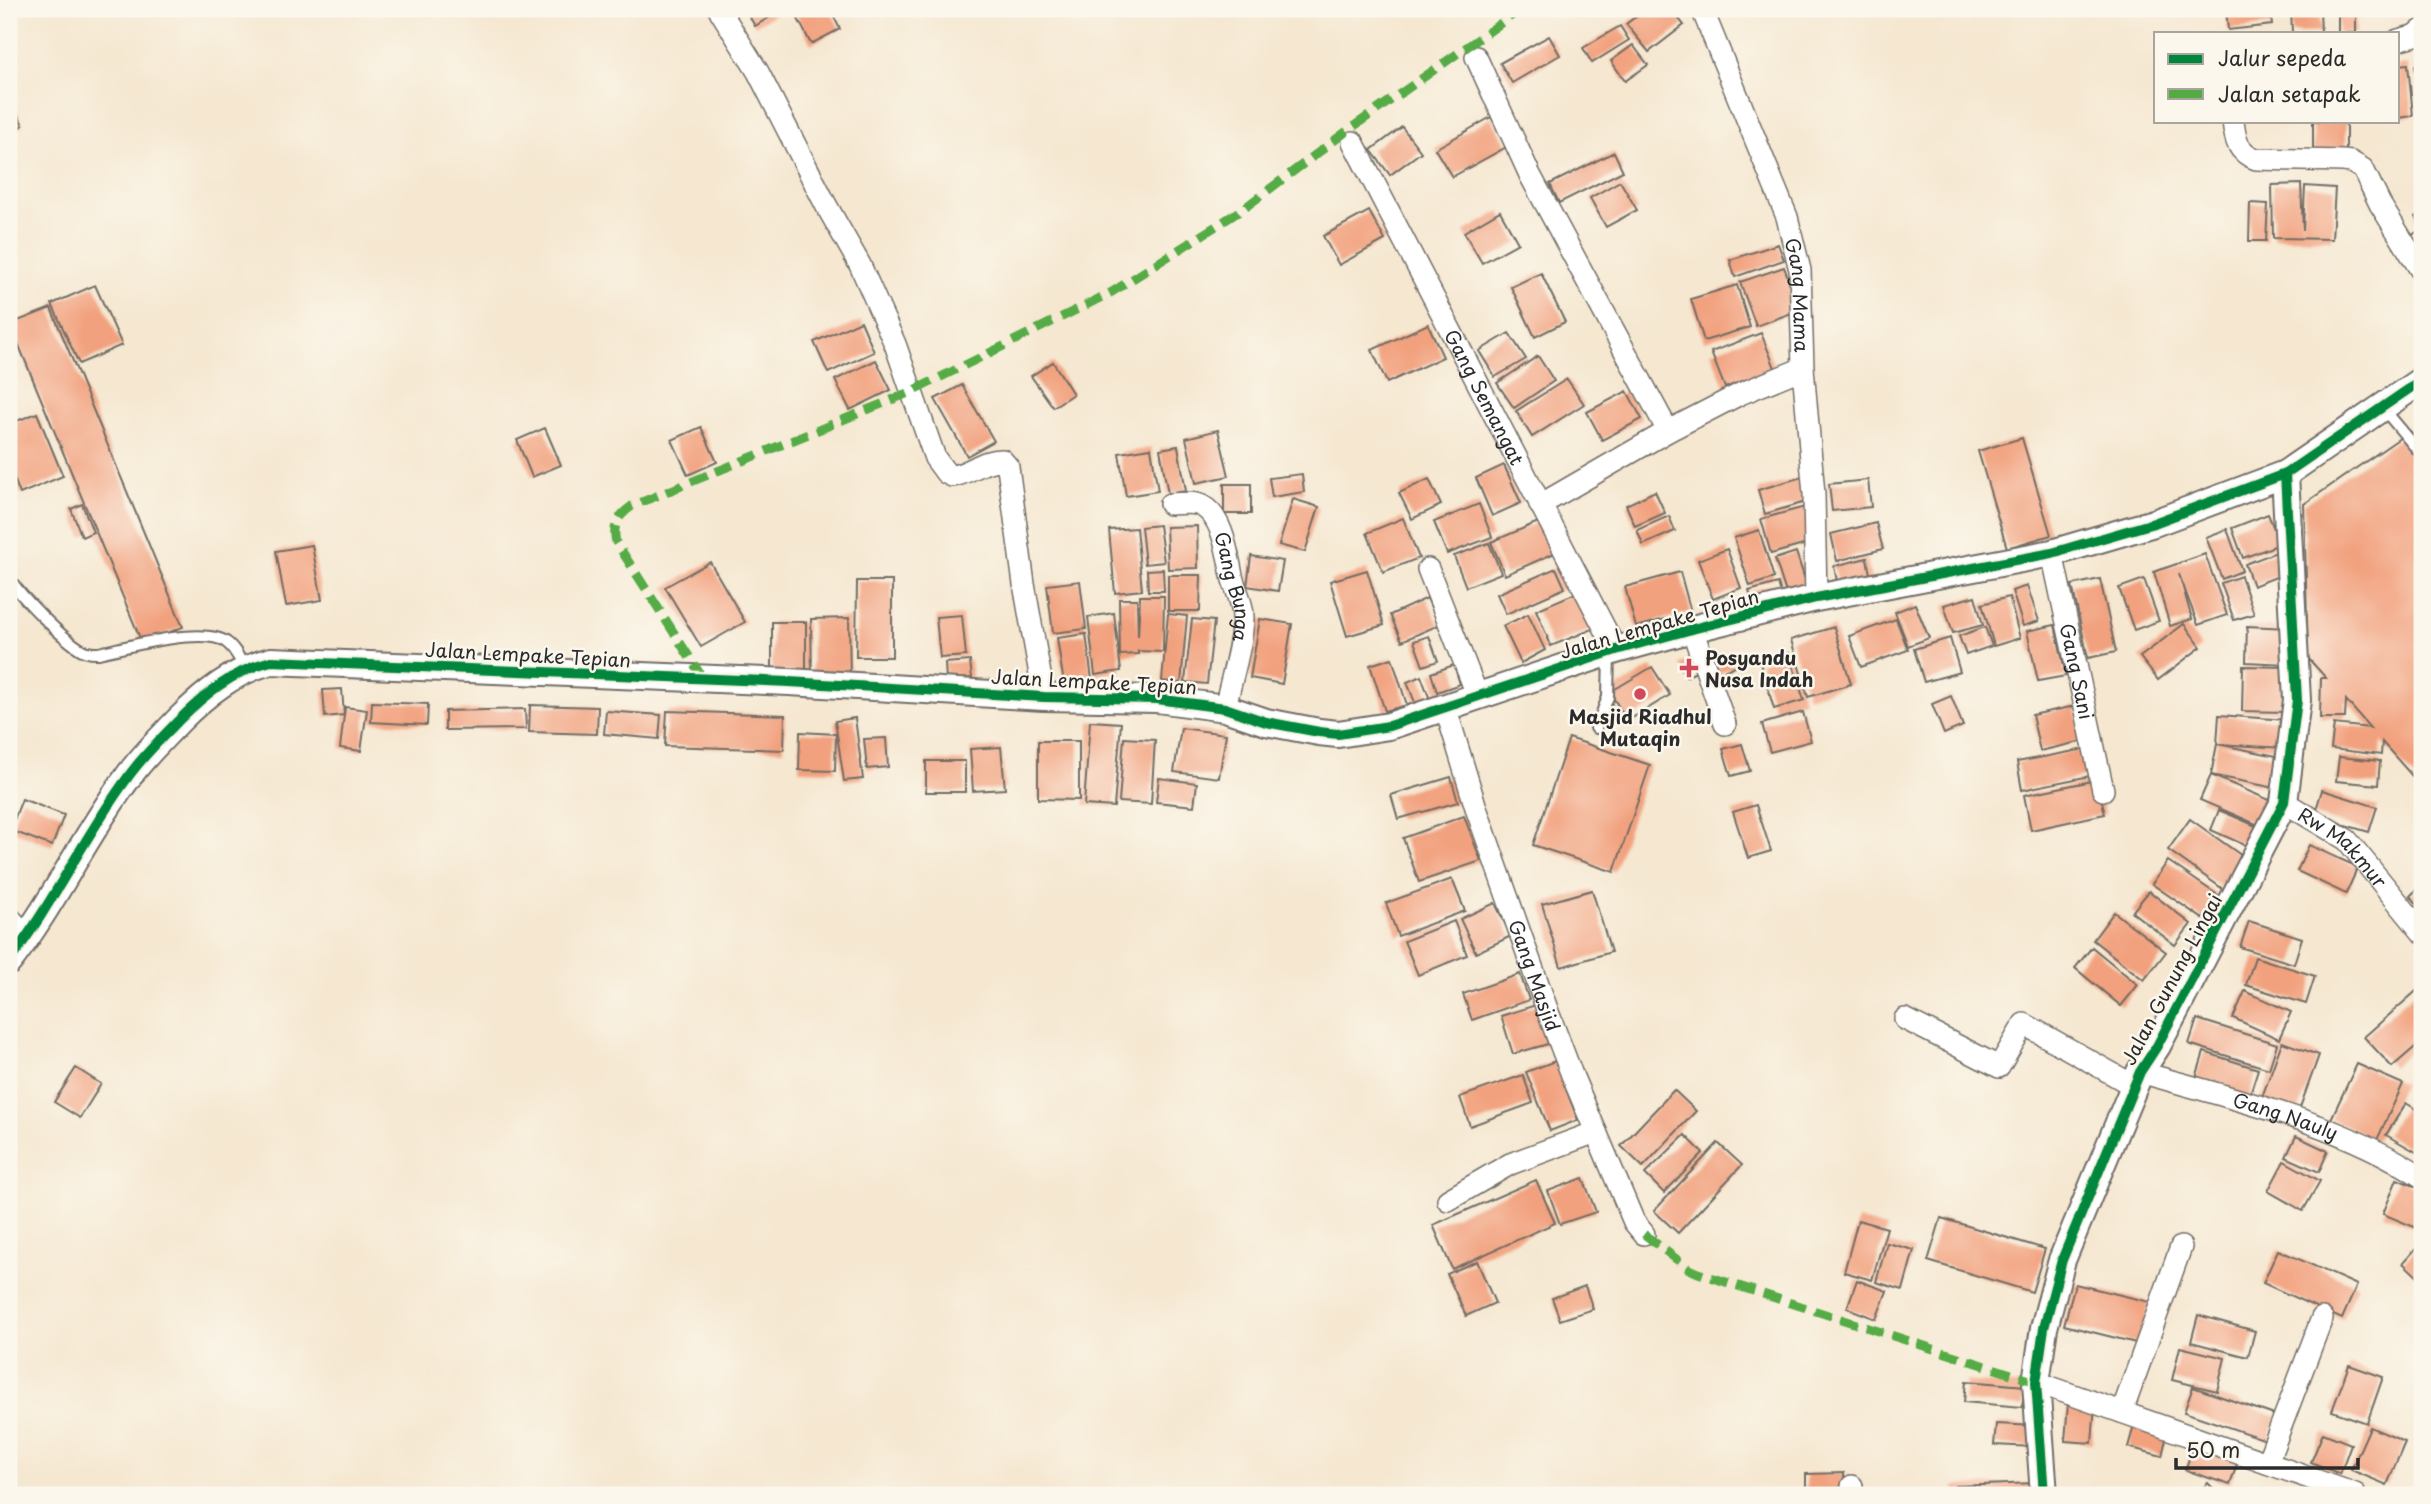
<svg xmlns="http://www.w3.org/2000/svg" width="2431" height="1504" font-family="'Playpen Sans',sans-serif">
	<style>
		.building { fill: #f2a17e }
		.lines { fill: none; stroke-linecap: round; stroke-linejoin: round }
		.service-casing { stroke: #726d65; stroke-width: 14 }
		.minor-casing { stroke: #726d65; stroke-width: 24 }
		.tertiary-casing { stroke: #726d65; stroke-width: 30 }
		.service { stroke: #fff; stroke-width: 10 }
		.minor { stroke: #fff; stroke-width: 21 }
		.tertiary { stroke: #fff; stroke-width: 26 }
		.quiet { stroke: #54ab44; stroke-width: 9; stroke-dasharray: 18 9; stroke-linecap: butt }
		.cycleway-casing { stroke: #fbf7ec; stroke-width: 15 }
		.cycleway { stroke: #00873e; stroke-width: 10 }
		.poi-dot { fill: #d1495b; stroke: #fbf7ec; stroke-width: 2.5 }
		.labels { text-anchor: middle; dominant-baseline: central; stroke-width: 5; stroke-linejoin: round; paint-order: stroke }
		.street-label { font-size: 19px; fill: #2b2b2b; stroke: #fbf7ec }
		.poi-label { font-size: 19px; font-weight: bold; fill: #2b2b2b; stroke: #fbf7ec; text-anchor: start }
	</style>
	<rect width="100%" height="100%" fill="#fbf7ec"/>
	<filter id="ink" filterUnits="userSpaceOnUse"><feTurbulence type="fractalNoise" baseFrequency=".0143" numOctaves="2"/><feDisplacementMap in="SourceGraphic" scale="14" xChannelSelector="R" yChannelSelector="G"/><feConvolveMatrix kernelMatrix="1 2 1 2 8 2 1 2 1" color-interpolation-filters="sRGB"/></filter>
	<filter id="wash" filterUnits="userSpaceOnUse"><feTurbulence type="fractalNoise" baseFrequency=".00686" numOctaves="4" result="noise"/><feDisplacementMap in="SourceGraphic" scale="28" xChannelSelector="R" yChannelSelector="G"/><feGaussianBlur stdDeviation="1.57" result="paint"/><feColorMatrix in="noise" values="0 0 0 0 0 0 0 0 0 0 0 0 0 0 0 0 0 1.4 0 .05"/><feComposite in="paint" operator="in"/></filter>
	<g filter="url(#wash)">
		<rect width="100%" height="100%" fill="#f5e7d0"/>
		<g id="blocks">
			<g class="building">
				<polygon points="745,9 783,9 755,26"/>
				<polygon points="798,9 830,9 840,29 811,44 794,11"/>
				<polygon points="1646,9 1671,9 1684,25 1649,52 1626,24"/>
				<polygon points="2226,9 2270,9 2272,25 2228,30"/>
				<polygon points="2291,9 2320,9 2321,33 2292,33"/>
				<rect x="2338" y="15" width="18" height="18"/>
				<polygon points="1620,26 1629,40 1592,63 1583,48"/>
				<polygon points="1549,36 1560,55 1512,83 1500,63"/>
				<polygon points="1633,45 1648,65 1625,81 1611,61"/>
				<polygon points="2408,64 2413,116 2398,118 2398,65"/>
				<polygon points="2422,64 2422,111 2421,111 2415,65"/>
				<polygon points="9,98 23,125 9,133"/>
				<polygon points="1491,117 1508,146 1452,177 1435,149"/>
				<rect x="2313" y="121" width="33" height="38"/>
				<polygon points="1402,127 1421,152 1390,175 1371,150"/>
				<polygon points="1614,152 1623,171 1559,203 1550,184"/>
				<polygon points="1620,181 1637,210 1606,227 1590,198"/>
				<polygon points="2301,184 2303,230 2305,186 2335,188 2332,239 2273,238 2272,185"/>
				<polygon points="2250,203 2268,204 2266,241 2249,241"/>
				<polygon points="1369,211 1385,240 1339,265 1323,236"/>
				<polygon points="1500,211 1518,243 1482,263 1464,232"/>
				<polygon points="2422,211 2422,227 2415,217"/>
				<polygon points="2422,228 2422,260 2407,239"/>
				<polygon points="1778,244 1784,260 1735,277 1730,260"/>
				<polygon points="1784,267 1800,310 1756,326 1740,282"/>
				<polygon points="1541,273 1565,322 1535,337 1511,287"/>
				<polygon points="95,285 122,345 79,364 52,304"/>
				<polygon points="1737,285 1750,327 1704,341 1691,299"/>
				<polygon points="51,308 183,627 142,643 10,324"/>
				<polygon points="861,321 874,352 828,373 814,342"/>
				<polygon points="1428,324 1443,357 1387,383 1372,350"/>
				<polygon points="1509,333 1526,359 1495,377 1479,351"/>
				<polygon points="1761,333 1775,368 1725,388 1711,352"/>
				<polygon points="1538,356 1554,381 1514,408 1497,383"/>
				<polygon points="876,360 891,390 850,410 835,380"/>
				<polygon points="1053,362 1073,394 1053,407 1031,376"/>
				<polygon points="1567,379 1584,404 1532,437 1516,411"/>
				<polygon points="962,385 994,441 967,456 935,399"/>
				<polygon points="1627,391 1642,419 1602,440 1587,412"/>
				<polygon points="37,413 63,476 20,494 9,465 9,424"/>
				<polygon points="701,427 717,462 688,475 672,440"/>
				<polygon points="545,428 561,465 532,477 517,440"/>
				<polygon points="1218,430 1229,476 1196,483 1186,438"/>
				<polygon points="2410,431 2422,444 2422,787 2382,742 2381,755 2331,749 2334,724 2370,728 2346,700 2345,718 2320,718 2321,678 2326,678 2308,658 2304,504"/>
				<polygon points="2022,438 2051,535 2007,548 1978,451"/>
				<polygon points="1178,446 1186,491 1168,494 1160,449"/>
				<polygon points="1151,448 1158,491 1126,496 1119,453"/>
				<polygon points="1504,465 1521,503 1492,516 1476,478"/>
				<polygon points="1302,474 1304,492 1272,497 1269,478"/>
				<polygon points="1802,477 1809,501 1765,514 1758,490"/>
				<polygon points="1429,479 1441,505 1412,519 1399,493"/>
				<polygon points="1868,480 1871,507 1832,511 1829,484"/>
				<rect x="1224" y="484" width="27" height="30"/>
				<polygon points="1655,491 1665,513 1635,526 1626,505"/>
				<polygon points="1293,499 1319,507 1305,552 1279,545"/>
				<polygon points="82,504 93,532 82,537 71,509"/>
				<polygon points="1479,504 1492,537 1447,554 1434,522"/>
				<polygon points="1805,507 1814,542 1771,554 1761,519"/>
				<polygon points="2268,514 2280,544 2243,558 2232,528"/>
				<polygon points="1669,516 1675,531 1643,545 1637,530"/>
				<polygon points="1403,518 1419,558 1383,572 1367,533"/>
				<polygon points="1543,520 1557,552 1505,575 1491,542"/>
				<polygon points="1876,523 1883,549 1837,561 1831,534"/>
				<polygon points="1159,525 1164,562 1145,564 1141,527"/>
				<polygon points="1197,526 1198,568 1168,569 1166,527"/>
				<polygon points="1136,528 1142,590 1115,593 1109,530"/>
				<polygon points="2227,529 2242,571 2222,579 2206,537"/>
				<polygon points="1759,530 1774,578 1750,586 1734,538"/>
				<polygon points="1489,543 1501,573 1466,587 1454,556"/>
				<polygon points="312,545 322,600 286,606 276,551"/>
				<polygon points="1727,549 1741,588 1713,599 1698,560"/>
				<polygon points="2279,551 2287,573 2253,586 2245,564"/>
				<polygon points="1796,552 1810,595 1789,602 1775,559"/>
				<polygon points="2205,554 2227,615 2198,625 2179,574 2192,619 2170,626 2154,572"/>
				<polygon points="1251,556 1283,561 1278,591 1247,586"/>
				<polygon points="1867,558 1872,585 1839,592 1834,566"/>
				<polygon points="710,562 745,622 701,647 665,587"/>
				<polygon points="1556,568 1565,588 1506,614 1497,594"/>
				<polygon points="1163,569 1164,591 1148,591 1147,570"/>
				<polygon points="1367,570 1384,625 1347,636 1330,581"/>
				<polygon points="1680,572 1691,612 1636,627 1625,587"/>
				<polygon points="1168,575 1201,575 1200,611 1168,611"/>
				<polygon points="2241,576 2254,614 2234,620 2221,583"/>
				<polygon points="2100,579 2116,652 2088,658 2072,585"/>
				<polygon points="2144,579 2159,621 2134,630 2119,588"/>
				<polygon points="857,581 892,581 892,657 856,657"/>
				<polygon points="1080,581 1086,629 1053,633 1047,585"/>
				<polygon points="1778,583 1784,603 1755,611 1749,591"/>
				<polygon points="2027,586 2039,621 2023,626 2012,591"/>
				<polygon points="1578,592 1593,629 1551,646 1536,610"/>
				<polygon points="1140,596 1164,596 1163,652 1138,651 1138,654 1120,655 1119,599 1137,599 1138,636"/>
				<polygon points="1975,596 1983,625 1953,633 1944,605"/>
				<polygon points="2009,597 2020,638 1994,646 1982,604"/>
				<polygon points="1427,598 1439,625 1402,641 1390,615"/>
				<polygon points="1915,604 1929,638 1908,646 1895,612"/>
				<polygon points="1114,613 1121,671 1095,675 1088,617"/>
				<polygon points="1168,614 1187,616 1181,683 1162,681"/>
				<polygon points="1528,614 1545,650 1521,663 1503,626"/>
				<polygon points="962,615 966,656 940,658 936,617"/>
				<polygon points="849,618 850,678 812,678 811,619"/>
				<polygon points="1192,619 1214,621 1207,684 1185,682"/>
				<polygon points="1260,619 1292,624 1282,684 1250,678"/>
				<polygon points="1896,619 1908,650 1861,667 1849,636"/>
				<rect x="772" y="622" width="34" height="50"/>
				<polygon points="2184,624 2201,647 2158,680 2140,657"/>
				<polygon points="2055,625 2066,676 2038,681 2027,631"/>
				<polygon points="2247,626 2288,628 2287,664 2246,662"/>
				<polygon points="1834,627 1851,684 1808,697 1791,640"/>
				<polygon points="1985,627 1992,646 1966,655 1959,636"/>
				<polygon points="1086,634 1092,680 1064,684 1057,638"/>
				<polygon points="1429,636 1438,661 1423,666 1414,641"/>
				<polygon points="1950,638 1960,672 1924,682 1914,649"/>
				<polygon points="1731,652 1737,665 1720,673 1714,660"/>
				<polygon points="1789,653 1804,700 1774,709 1760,662"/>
				<polygon points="1392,658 1407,705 1385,711 1370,665"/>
				<polygon points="1692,659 1698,671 1686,677 1680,664"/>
				<polygon points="970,661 972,678 946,680 945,663"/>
				<polygon points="1454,665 1460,684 1437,692 1431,673"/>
				<polygon points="2243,666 2285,667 2284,712 2242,711"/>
				<polygon points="1652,667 1670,695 1627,721 1610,692"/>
				<polygon points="1421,676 1432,705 1418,710 1407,682"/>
				<polygon points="342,689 344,715 325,717 323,690"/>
				<polygon points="1951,696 1963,726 1944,734 1932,704"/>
				<polygon points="372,702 428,704 427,725 371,722"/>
				<polygon points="530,705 598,707 597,734 529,732"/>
				<polygon points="2075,706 2083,741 2040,751 2032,715"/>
				<polygon points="345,707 367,710 361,751 340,748"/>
				<polygon points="525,709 526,729 445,730 445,711"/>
				<polygon points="606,711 661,715 659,739 604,734"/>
				<polygon points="667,711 785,715 784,750 665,746"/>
				<polygon points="1803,712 1811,741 1770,752 1762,724"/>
				<polygon points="2219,715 2286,720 2284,748 2217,744"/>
				<polygon points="855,718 863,779 844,781 835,721"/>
				<polygon points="1090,721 1121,723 1114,807 1084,805"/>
				<polygon points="1181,728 1226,734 1219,778 1174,772"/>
				<polygon points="800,732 836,734 835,771 799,770"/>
				<polygon points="886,738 888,767 867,769 864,739"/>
				<polygon points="1124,738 1155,740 1151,804 1119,802"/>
				<polygon points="1569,738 1650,765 1614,872 1533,845"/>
				<polygon points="1038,741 1079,741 1079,800 1038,799"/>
				<polygon points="1742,744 1750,771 1731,776 1723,749"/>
				<polygon points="2217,744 2286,758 2280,789 2211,775"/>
				<polygon points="1001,747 1005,789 973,791 970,749"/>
				<polygon points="2085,749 2090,776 2022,790 2017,762"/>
				<polygon points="2339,757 2380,761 2378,785 2336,781"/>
				<rect x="926" y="761" width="39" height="31"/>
				<polygon points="2211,775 2274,802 2263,827 2200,800"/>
				<polygon points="1451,777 1458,802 1398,819 1391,795"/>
				<polygon points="1159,778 1197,783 1194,806 1156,802"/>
				<polygon points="2097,780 2105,814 2031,830 2024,795"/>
				<polygon points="2322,790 2377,807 2369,832 2314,816"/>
				<polygon points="22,799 64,815 52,846 10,830"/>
				<polygon points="1756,805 1771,851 1748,858 1733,812"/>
				<polygon points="2219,810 2256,826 2247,846 2211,830"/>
				<polygon points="1464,816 1481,861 1419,882 1403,838"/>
				<polygon points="2190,819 2245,858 2223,889 2168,850"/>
				<polygon points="2309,845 2358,867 2346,894 2297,871"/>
				<polygon points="2168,861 2219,896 2203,919 2152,884"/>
				<polygon points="1452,879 1465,911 1398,936 1386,903"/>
				<polygon points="2422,884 2422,909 2410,896"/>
				<polygon points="1592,890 1611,952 1561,967 1542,904"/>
				<polygon points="2149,891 2191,924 2175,945 2132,912"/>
				<polygon points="1495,903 1511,936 1476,953 1460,919"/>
				<polygon points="2114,912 2166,952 2144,980 2093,940"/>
				<polygon points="1454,921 1467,955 1418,975 1404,941"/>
				<polygon points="2249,921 2302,938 2294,964 2240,947"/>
				<polygon points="2092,947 2138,985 2121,1006 2075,968"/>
				<polygon points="2255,957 2315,976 2306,1004 2246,985"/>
				<polygon points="1520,974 1529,1000 1472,1020 1463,994"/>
				<polygon points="2422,986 2422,1041 2392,1067 2364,1037"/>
				<polygon points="2245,991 2291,1012 2279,1039 2233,1018"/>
				<polygon points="1536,1005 1548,1044 1513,1054 1501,1016"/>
				<polygon points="2197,1019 2277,1044 2269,1069 2189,1044"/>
				<polygon points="2282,1042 2319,1055 2298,1113 2261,1100"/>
				<polygon points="2204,1052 2258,1069 2249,1097 2195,1081"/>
				<polygon points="1555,1061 1578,1120 1550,1131 1526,1072"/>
				<polygon points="2357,1064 2403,1084 2377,1140 2331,1119"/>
				<polygon points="76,1068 101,1084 80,1118 54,1102"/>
				<polygon points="1523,1075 1533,1103 1470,1126 1460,1097"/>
				<polygon points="1674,1090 1696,1111 1643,1167 1621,1146"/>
				<polygon points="2406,1103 2422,1113 2422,1146 2418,1153 2386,1135"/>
				<polygon points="1685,1135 1703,1153 1664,1193 1645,1174"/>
				<polygon points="2296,1136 2328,1151 2319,1172 2286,1157"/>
				<polygon points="1718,1143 1742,1165 1678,1233 1654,1211"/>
				<polygon points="2284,1161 2320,1181 2303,1211 2268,1191"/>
				<polygon points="1583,1178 1596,1212 1560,1224 1548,1191"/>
				<polygon points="2397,1179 2422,1189 2422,1222 2419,1229 2383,1214"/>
				<polygon points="1536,1180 1555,1223 1452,1269 1433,1225"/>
				<polygon points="1941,1218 2045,1249 2032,1292 1928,1261"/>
				<polygon points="1858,1220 1887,1228 1872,1280 1844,1272"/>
				<polygon points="2422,1242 2422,1281 2403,1263"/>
				<polygon points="1887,1243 1914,1250 1903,1290 1876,1282"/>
				<polygon points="2278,1250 2357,1285 2342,1319 2263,1283"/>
				<polygon points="1477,1261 1495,1303 1466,1316 1447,1274"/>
				<polygon points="1857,1280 1887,1291 1876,1319 1847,1308"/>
				<polygon points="2075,1284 2150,1302 2140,1344 2064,1325"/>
				<polygon points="1585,1286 1593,1309 1560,1320 1552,1298"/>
				<polygon points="2198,1315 2255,1331 2248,1357 2191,1342"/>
				<polygon points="2180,1347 2225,1358 2217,1391 2172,1380"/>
				<polygon points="2349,1365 2383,1377 2367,1423 2332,1411"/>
				<polygon points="1966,1381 2025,1386 2022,1407 1964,1402"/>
				<polygon points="2193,1387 2277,1416 2269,1441 2184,1412"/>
				<polygon points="2068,1403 2095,1405 2092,1443 2065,1441"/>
				<polygon points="2135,1422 2168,1430 2162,1456 2128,1447"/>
				<polygon points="1996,1424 2036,1426 2034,1447 1994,1445"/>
				<polygon points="2370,1427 2405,1442 2387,1485 2351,1470"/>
				<polygon points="2323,1433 2351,1444 2340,1474 2311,1462"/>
				<polygon points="2195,1443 2239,1458 2230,1485 2185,1470"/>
				<polygon points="1844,1473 1845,1495 1806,1495 1806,1474"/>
				<polygon points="2036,1483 2036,1495 1955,1495 1955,1486"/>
				<polygon points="2208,1483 2219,1495 2196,1495"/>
			</g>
		</g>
	</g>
	<g filter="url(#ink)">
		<use href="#blocks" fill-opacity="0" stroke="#726d65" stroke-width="2"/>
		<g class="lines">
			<g class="service-casing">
				<g id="service">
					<polyline points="2382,407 2422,455"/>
					<path d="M 9,578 C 21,597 63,639 82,650 C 87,653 92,653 99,653 C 126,647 204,626 226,642 C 235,648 240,660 245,669"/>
					<polyline points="1596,728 1608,697 1609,653"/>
				</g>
			</g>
			<g class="minor-casing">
				<g id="minor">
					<path d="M 719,9 L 758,72 L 826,205 L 860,265 L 895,344 L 935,458 L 946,473 L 952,476 C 970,474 983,459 1002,460 L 1008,467 L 1024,584 L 1044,697"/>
					<path id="s1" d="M 1702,9 L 1787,217 L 1800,270 L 1803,368 L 1814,494 L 1816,598"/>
					<polyline points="2398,40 2416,35 2422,30"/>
					<polyline points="1476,57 1530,175 1668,431"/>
					<path d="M 2233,121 C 2235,139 2237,152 2256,159 L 2343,161 L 2351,162 L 2363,169 L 2380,204 L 2422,272"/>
					<path id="s2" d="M 1353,142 L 1616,650"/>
					<path id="s3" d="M 1170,504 C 1181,504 1193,501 1202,506 C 1224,517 1228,559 1233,580 C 1237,592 1243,604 1243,617 C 1242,647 1231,679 1225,708"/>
					<polyline points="1540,505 1668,431 1740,394 1803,368"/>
					<path id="s4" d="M 2052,553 L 2103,790"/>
					<polyline points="1428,569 1478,697"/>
					<polyline points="1692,629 1725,724"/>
					<path id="s5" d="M 1445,706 L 1477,811 L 1548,1012 L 1572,1075 L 1634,1222 L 1644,1234"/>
					<path id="s6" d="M 2284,802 L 2347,840 L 2422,932"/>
					<polyline points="9,917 27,937"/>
					<polyline points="1905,1019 1999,1067 2024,1024 2134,1086"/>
					<path id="s7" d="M 2140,1072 C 2234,1099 2340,1123 2422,1177"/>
					<polyline points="1448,1200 1510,1164 1596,1132"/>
					<polyline points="2036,1382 2355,1494"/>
					<polyline points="2122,1412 2181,1247"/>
					<polyline points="2267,1463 2322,1318"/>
					<polyline points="1852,1486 1852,1495"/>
				</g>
			</g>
			<g class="tertiary-casing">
				<g id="tertiary">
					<path d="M 9,961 C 54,903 84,836 128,777 C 142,757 161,739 178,721 C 205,694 233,671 271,661 L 789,682 L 1044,697 L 1157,699 L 1225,708 L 1266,722 L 1319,732 L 1338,734 L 1389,726 L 1616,650 L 1692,629 L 1816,598 L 2052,553 L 2154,523 L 2285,474 L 2422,380"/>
					<polyline points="2044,1495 2036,1382 2044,1328 2062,1260 2140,1072 2157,1046 2284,802 2297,700 2285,474"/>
				</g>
			</g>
			<use href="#service" class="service"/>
			<use href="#minor" class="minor"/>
			<use href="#tertiary" class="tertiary"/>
			<g class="quiet">
				<path d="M 704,680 L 616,542 C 612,525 618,516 632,506 L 911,392 L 1112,292 L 1243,209 L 1347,131 L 1521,9"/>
				<polyline points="1644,1234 1689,1269 1698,1273 2036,1382"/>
			</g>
			<g class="cycleway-casing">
				<g id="cycleway">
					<path d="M 9,961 C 54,903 84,836 128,777 C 142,757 161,739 178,721 C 205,694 233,671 271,661 L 789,682 L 1044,697 L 1157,699 L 1225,708 L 1266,722 L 1319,732 L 1338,734 L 1389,726 L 1616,650 L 1692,629 L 1816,598 L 2052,553 L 2154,523 L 2285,474 L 2422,380"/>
					<polyline points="2044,1495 2036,1382 2044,1328 2062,1260 2140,1072 2157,1046 2284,802 2297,700 2285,474"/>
				</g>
			</g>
			<use href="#cycleway" class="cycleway"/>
		</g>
	</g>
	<g class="poi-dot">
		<path d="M1685.5 657.5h7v7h7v7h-7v7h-7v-7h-7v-7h7z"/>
		<circle cx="1640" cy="694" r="7"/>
	</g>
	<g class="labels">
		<g class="street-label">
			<text stroke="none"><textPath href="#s1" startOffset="304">Gang Mama</textPath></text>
			<text stroke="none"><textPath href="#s2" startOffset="287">Gang Semangat</textPath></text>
			<text stroke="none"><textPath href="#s3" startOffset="122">Gang Bunga</textPath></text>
			<text transform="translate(1659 623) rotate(-16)">Jalan Lempake Tepian</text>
			<text transform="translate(528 654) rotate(3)">Jalan Lempake Tepian</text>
			<text stroke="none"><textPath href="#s4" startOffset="121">Gang Sani</textPath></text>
			<text transform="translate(1094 681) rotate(3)">Jalan Lempake Tepian</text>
			<text stroke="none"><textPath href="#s6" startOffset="75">Rw Makmur</textPath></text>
			<text stroke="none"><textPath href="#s5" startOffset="284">Gang Masjid</textPath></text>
			<text transform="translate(2171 979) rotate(-62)">Jalan Gunung Lingai</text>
			<text stroke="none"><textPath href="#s7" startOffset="152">Gang Nauly</textPath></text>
		</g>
		<g class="poi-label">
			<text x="1705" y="657">Posyandu<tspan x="1705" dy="22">Nusa Indah</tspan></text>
			<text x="1640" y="716" text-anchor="middle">Masjid Riadhul<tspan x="1640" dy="22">Mutaqin</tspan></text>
		</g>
	</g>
	<rect width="2431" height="1504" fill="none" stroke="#fbf7ec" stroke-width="35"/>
	<rect x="2154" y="32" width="245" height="91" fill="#fbf7ec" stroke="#a8a59f" stroke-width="2"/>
	<rect x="2168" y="54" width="35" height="10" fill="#00873e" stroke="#a8a59f" stroke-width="2"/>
	<text x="2218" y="66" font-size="21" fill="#2b2b2b">Jalur sepeda</text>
	<rect x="2168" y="89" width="35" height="10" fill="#54ab44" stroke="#a8a59f" stroke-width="2"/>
	<text x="2218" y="102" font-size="21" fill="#2b2b2b">Jalan setapak</text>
	<path d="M2176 1458v10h182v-10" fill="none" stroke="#2b2b2b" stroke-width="3.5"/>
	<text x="2186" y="1458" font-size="21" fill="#2b2b2b" stroke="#fbf7ec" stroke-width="5" paint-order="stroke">50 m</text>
</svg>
